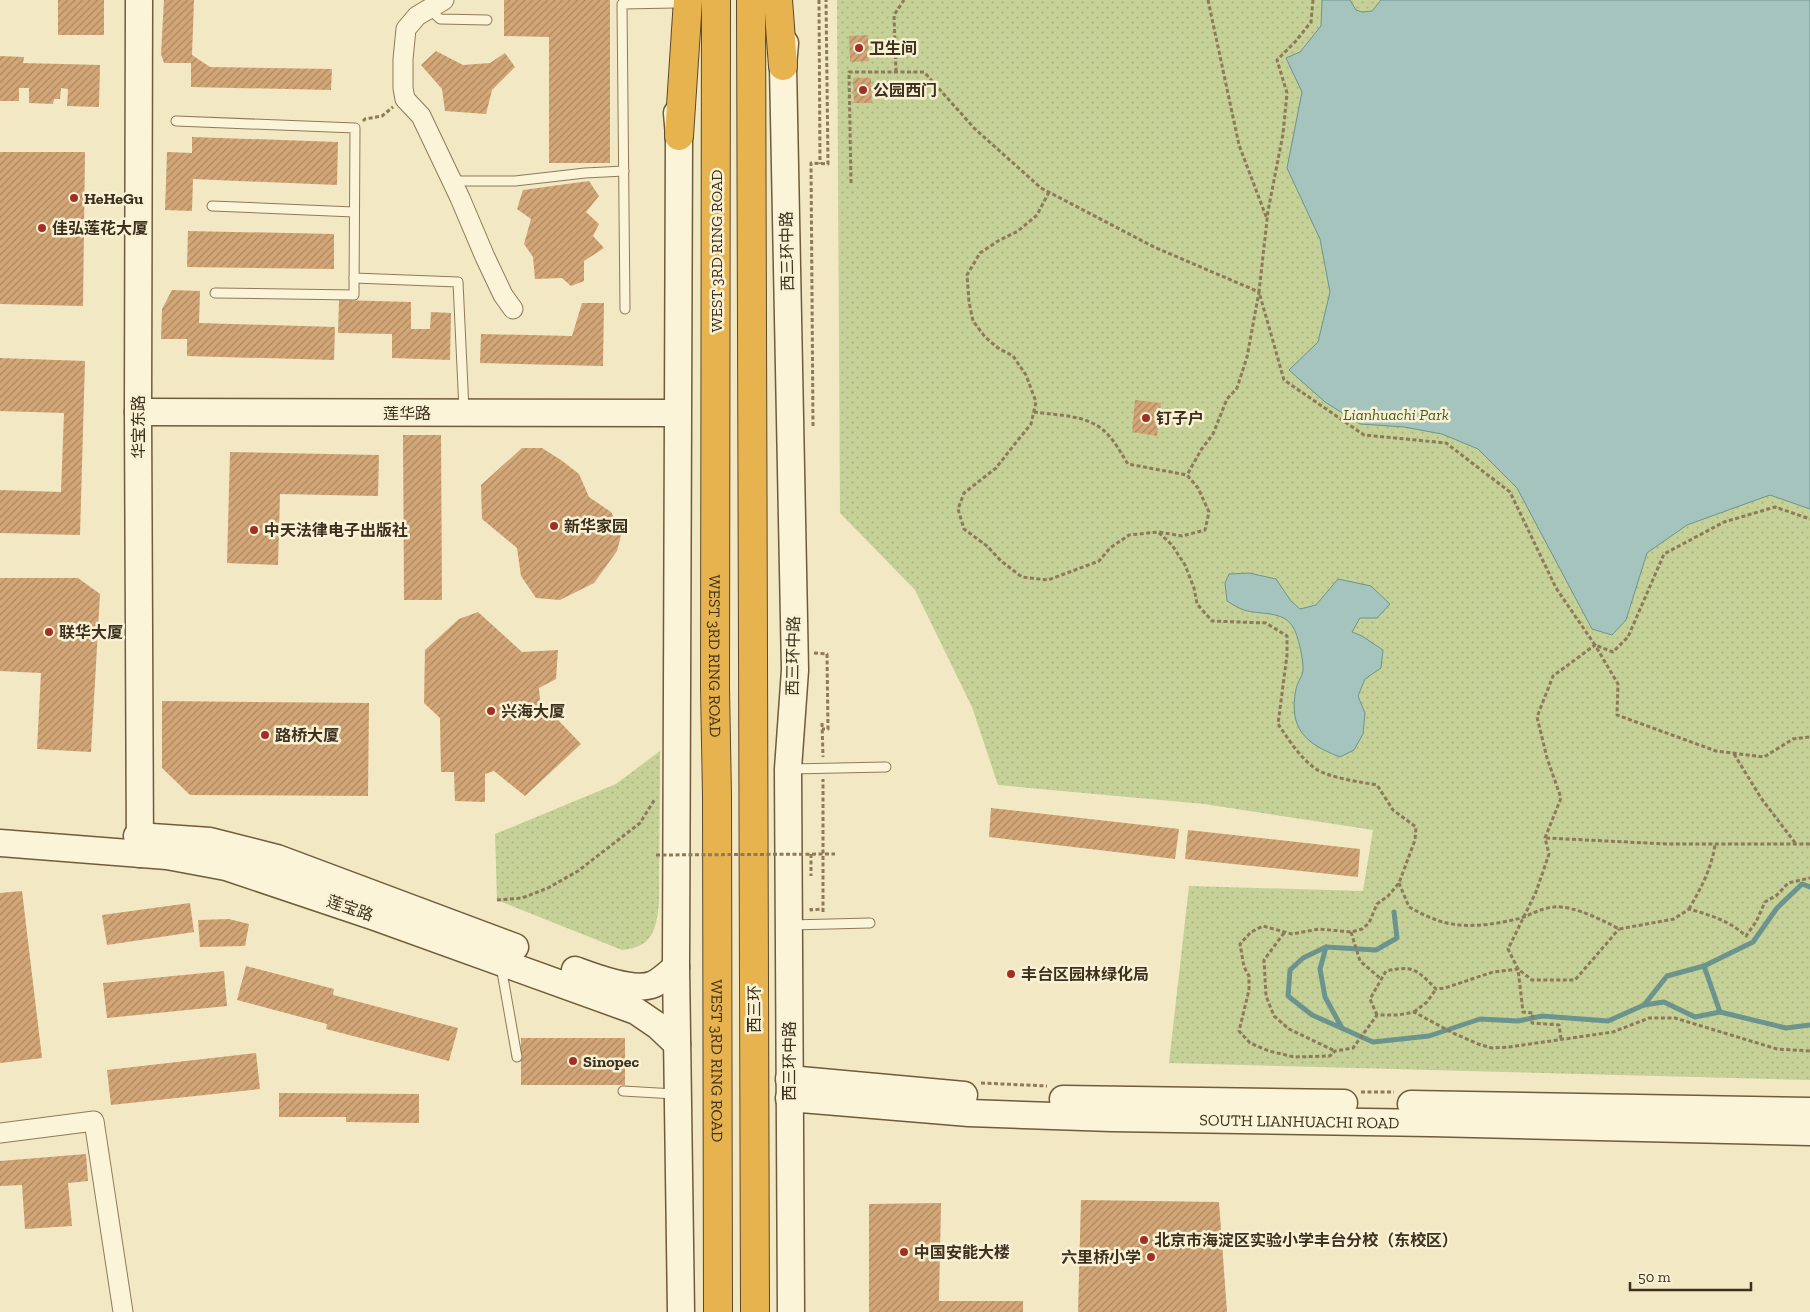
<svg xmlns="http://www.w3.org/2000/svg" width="1810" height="1312" font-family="'Zilla Slab','Noto Sans SC',serif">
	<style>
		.park { fill: url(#park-dots) }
		.water { fill: #a6c4be; stroke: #6c948e }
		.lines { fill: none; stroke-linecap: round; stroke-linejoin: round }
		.stream { stroke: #6c948e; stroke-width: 5 }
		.building { fill: url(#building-hatch) }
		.lane-casing { stroke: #8e7a59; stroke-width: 11 }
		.street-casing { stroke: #8e7a59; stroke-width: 21 }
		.secondary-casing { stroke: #705b3c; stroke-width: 29 }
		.highway-casing { stroke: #5c472d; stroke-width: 30 }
		.path { stroke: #8e7a59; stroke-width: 3; stroke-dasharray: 4 2.5; stroke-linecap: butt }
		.lane { stroke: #fbf4d8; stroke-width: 9 }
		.street { stroke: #fbf4d8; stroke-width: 19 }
		.secondary { stroke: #fbf4d8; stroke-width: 26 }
		.highway { stroke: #e7b34f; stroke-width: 28 }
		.path-bridge { stroke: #8e7a59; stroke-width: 3; stroke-dasharray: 4 2.5; stroke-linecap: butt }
		.poi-dot { fill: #a22f24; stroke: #f8f1d4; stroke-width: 2 }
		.labels { text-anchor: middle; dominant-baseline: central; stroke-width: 5; stroke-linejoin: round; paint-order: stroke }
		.poi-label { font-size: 16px; font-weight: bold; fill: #3d301e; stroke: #f8f1d4; text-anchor: start }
		.street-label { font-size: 16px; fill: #3d301e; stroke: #f8f1d4 }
		.park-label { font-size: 16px; font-style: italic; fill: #475b23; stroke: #f8f1d4 }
	</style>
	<defs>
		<pattern id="park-dots" width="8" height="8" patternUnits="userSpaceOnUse" patternTransform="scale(1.25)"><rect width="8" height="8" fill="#c5d197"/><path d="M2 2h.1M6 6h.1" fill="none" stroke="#aab482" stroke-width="1.8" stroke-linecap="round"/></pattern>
		<pattern id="building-hatch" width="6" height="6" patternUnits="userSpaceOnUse" patternTransform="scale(1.25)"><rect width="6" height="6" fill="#d3a677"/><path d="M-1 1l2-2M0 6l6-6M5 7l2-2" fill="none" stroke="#ac8861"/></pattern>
	</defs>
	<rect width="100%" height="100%" fill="#f2e8c4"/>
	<g class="park">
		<polygon points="837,0 1810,0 1810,1080 1169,1063 1189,886 1363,891 1373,830 1204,804 998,785 972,707 915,590 840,513"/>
		<path d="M 660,751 L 659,903 C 656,930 653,947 622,950 L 497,900 L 495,834 L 616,784 Z"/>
	</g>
	<g class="water">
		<polygon points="1322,0 1350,0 1356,10 1362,12 1372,11 1381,0 1810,0 1810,509 1770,495 1687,525 1647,553 1626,620 1612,635 1592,629 1517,488 1478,449 1442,434 1404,427 1360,424 1325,402 1289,370 1318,342 1330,292 1320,239 1287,168 1302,92 1286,58 1300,52 1321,26"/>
		<path d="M 1249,573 L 1276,579 L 1291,601 L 1300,609 L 1316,605 L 1338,579 L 1371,586 L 1390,604 L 1377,618 L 1360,618 L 1352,632 L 1362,636 L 1383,650 L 1381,668 L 1365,679 L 1358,696 L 1365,713 L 1363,734 L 1354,750 L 1340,757 C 1306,744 1288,729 1296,689 C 1297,683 1302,677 1303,671 C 1304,662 1298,634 1293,627 C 1283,610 1259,615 1244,610 C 1238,608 1232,604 1227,601 L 1225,583 L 1229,574 Z"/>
	</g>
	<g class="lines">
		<g class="stream">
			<polyline points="1394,912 1397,938 1376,950 1326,947 1303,958 1290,970 1288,996 1312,1015 1373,1042 1429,1036 1480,1019 1518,1021 1542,1016 1608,1021 1644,1005 1667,976 1704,966"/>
			<polyline points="1326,947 1320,969 1325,997 1342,1028"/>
			<polyline points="1644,1005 1664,1002 1695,1017 1720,1012 1786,1028 1810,1025"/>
			<polyline points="1720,1012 1704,966 1753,942 1777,908 1802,884 1810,887"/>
		</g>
	</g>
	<g class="building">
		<rect x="58" y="0" width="46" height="35"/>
		<polygon points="164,0 194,0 192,55 210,67 332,69 331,90 191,87 191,63 164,63 161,54"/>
		<polygon points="504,0 610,0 610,163 549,163 549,37 504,36"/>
		<polygon points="868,35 869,61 850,62 849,36"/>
		<polygon points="436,51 463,65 490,63 505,53 515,67 492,90 486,114 445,111 442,89 421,65"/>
		<polygon points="0,56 24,57 23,63 100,65 99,107 67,106 68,89 61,88 60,99 54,99 53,104 29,103 29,88 19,88 19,101 0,101"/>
		<polygon points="853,78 871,78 872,103 854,103"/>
		<polygon points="192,137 338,142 337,185 193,179 192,211 165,210 167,152 192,153"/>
		<polygon points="0,152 85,152 83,306 0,304"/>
		<polygon points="589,181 599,196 586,212 599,224 593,236 604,248 584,261 584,281 571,286 562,278 535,279 533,257 524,244 531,219 517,209 523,190"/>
		<polygon points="188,231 334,234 334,269 187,267"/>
		<polygon points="172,290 200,291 199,323 335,327 334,360 187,356 187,339 161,339 162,309"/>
		<polygon points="339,300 411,302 411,329 430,329 431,312 451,313 450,360 392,358 392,334 338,333"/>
		<polygon points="582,303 604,303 603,366 480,363 481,334 572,336"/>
		<polygon points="0,358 85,361 80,535 0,533 0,490 61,492 64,413 0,411"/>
		<polygon points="1135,400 1161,403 1157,436 1132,432"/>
		<polygon points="403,435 441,435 442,600 404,600"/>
		<polygon points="522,448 542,448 561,460 579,474 589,497 611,512 622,532 617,551 594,583 560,600 536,598 521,576 517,548 482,519 481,485"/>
		<polygon points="230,452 379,455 378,496 280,494 278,565 227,563"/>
		<polygon points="0,578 78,578 100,594 91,752 37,749 41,673 0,671"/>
		<polygon points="478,612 522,652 558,650 556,679 539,688 540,701 581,744 525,796 494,771 485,774 485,802 455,801 454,772 441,772 440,718 424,703 425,650 459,619"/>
		<polygon points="162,701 369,703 368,796 190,795 162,768"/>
		<polygon points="991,808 1179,829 1175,859 989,837"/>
		<polygon points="1188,830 1360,849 1358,877 1185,859"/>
		<polygon points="22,891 42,1058 0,1063 0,893"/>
		<polygon points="190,903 194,932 107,945 102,915"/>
		<polygon points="229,919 249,924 245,946 200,947 198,920"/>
		<polygon points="246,966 334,989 333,995 458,1028 449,1061 326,1029 327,1024 237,1000"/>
		<polygon points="224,971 227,1006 107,1018 103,983"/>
		<rect x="521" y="1038" width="104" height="47"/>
		<polygon points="256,1053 260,1089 111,1105 107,1070"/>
		<polygon points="279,1093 419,1094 419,1123 346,1122 346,1117 279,1117"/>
		<polygon points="86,1154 88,1181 68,1183 72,1226 25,1229 22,1185 0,1186 0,1161"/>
		<polygon points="1081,1200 1219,1202 1227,1312 1078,1312"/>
		<polygon points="941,1203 939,1301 1023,1301 1023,1312 869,1312 869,1204"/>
	</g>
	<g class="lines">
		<g class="lane-casing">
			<g id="lane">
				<polyline points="429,9 440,19 487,20"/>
				<polyline points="176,121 355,128 354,295 215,293"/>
				<polyline points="452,181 515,181 585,173 624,171"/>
				<polyline points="212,206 354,212"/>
				<polyline points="354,278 458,282 464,410"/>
				<polyline points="625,309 622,4 675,3"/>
				<polyline points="791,769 886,767"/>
				<polyline points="790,925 870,923"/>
				<polyline points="501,966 517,1057"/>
				<polyline points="623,1091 675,1094"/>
			</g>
		</g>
		<g class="street-casing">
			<g id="street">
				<polyline points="444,0 417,16 406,29 403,59 403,88 405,99 421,116 460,198 485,257 503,295 513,309"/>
				<polyline points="0,1133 94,1121 123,1312"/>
			</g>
		</g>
		<g class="secondary-casing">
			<g id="secondary">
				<polyline points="139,0 138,412 140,854"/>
				<polyline points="785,43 783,66 795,670 788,769 791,1312"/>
				<polyline points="677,113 679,136 676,967 681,1312"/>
				<polyline points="138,412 677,413"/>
				<polyline points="137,836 210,841 277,858 515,947"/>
				<polyline points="0,843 167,856 226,867 375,917 636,1011 658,1026 677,1044"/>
				<path d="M 575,970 C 594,977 634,993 654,984 C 662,980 669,973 676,967"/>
				<polyline points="789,1079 964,1095"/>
				<path id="s1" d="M 789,1098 L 969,1113 L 1112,1118 L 1431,1123 L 1810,1132"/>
				<polyline points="1063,1099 1344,1103"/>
				<polyline points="1411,1104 1810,1111"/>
			</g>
		</g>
		<g class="highway-casing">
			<g id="highway">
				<path id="s2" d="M 716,0 L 715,688 L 717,796 L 718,1312"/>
				<polyline points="751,0 755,1312"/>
				<polyline points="778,0 783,66"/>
				<polyline points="679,136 688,0"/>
			</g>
		</g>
		<g class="path">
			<polyline points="819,0 820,164"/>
			<polyline points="1208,0 1239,145 1267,219"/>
			<polyline points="1313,0 1311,22 1295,42 1277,60 1287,93 1283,134 1268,211 1259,292 1284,380 1364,435 1446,443 1510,492 1556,588 1595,645 1613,652 1628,637 1664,554 1724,522 1775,507 1810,519"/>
			<polyline points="896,72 894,15 904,0"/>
			<polyline points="363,121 365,119 382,116 393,107"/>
			<polyline points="851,183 849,72 924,72 975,129 1041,188 1154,247 1259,292 1247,357 1237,388 1227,399 1213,434 1201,450 1187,475"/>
			<path d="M 1049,192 L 1037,215 L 1018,231 L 998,241 L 980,253 L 967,275 L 969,302 L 973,321 L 985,337 L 998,348 L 1013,356 L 1026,375 L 1036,402 L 1031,424 L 1014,445 L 996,468 L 964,493 L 958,509 L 964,529 L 987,546 L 1001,561 L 1022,577 L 1048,580 L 1099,561 L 1110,548 L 1129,535 L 1158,532 L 1172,545 L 1185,565 L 1194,588 L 1197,604 L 1212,621 L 1266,623 L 1287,636 L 1287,655 L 1278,724 C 1289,740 1300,758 1316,769 C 1330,778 1361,782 1377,785 L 1393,810 L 1416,827 L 1415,840 L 1399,883 L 1388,896 L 1377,904 L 1369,923 L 1362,929 L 1351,932 L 1319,929 L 1292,934 L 1263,926 L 1251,932 L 1240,944 L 1244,967 L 1249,976 L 1249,990 L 1239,1031 L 1250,1043 L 1269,1051 L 1294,1057 L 1330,1056 L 1335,1051 L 1353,1048 L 1377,1015 L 1398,1015 L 1414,1012 L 1453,1033 L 1478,1044 L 1492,1048 L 1509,1047 L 1613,1032 L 1649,1018 L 1675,1018 L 1777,1049 L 1810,1051"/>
			<path d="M 1034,412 C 1060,416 1092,414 1110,437 C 1117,445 1122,455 1128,464 L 1187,475 L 1198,488 L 1209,512 L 1205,530 L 1182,536 L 1159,532"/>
			<polyline points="813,426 811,163 828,164 826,0"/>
			<polyline points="814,653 827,654 828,729 822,729"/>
			<polyline points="822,723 823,757"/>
			<polyline points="1734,754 1761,798 1796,844"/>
			<polyline points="1546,838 1667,844 1810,844"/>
			<polyline points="811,854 811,876"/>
			<path d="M 1399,883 L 1409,907 C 1417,911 1425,916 1434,919 C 1460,930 1494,925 1521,918 C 1532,914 1542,908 1554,907 C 1572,905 1603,920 1619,929 L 1674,919 L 1689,909 C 1710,915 1730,921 1746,936 L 1756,922 L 1765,902 L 1777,895 L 1788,883 L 1810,878"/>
			<polyline points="497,900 522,898 548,888 578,871 640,823 655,799"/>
			<polyline points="811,908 811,910 823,909"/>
			<path d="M 1689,909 C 1701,888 1712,868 1715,844"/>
			<polyline points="823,912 823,779"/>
			<polyline points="1351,932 1360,961 1381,979"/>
			<polyline points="1284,933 1264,960 1266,996 1274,1016 1289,1029 1335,1051"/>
			<polyline points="1414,1012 1427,1002 1436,989"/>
			<path d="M 1377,1015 L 1370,999 L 1386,971 C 1414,965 1417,970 1436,989 L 1445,988 L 1493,972 L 1518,969 L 1532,980 L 1575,980 L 1619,929"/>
			<polyline points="1561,1039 1559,1025 1532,1023 1533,1013 1523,1012 1518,969 1508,949 1536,892 1549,854 1545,838 1561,798 1547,758 1537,717 1553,676 1595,645 1618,684 1617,715 1716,751 1764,757 1793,739 1810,737"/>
			<polyline points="981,1083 1047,1086"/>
			<polyline points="1361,1092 1394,1092"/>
		</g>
		<use href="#lane" class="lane"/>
		<use href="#street" class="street"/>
		<use href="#secondary" class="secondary"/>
		<use href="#highway" class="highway"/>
		<polyline class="path-bridge" points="656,855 835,854"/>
	</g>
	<g class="poi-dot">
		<circle cx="859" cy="48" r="5"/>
		<circle cx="863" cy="90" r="5"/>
		<circle cx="74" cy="198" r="5"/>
		<circle cx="42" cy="228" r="5"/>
		<circle cx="1146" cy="418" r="5"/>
		<circle cx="554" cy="526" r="5"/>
		<circle cx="254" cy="530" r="5"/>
		<circle cx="49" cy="632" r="5"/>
		<circle cx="491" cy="711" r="5"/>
		<circle cx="265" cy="735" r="5"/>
		<circle cx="1011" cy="974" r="5"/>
		<circle cx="573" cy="1061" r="5"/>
		<circle cx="1144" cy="1240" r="5"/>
		<circle cx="904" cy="1252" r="5"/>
		<circle cx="1151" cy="1257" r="5"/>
	</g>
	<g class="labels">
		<g class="poi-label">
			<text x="869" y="48">卫生间</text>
			<text x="873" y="90">公园西门</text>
			<text x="84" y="198">HeHeGu</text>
			<text x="52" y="228">佳弘莲花大厦</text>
			<text x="1156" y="418">钉子户</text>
			<text x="564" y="526">新华家园</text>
			<text x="264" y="530">中天法律电子出版社</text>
			<text x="59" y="632">联华大厦</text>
			<text x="501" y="711">兴海大厦</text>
			<text x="275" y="735">路桥大厦</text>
			<text x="1021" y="974">丰台区园林绿化局</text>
			<text x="583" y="1061">Sinopec</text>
			<text x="1154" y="1240">北京市海淀区实验小学丰台分校（东校区）</text>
			<text x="914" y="1252">中国安能大楼</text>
			<text x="1141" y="1257" text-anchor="end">六里桥小学</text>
		</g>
		<g class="street-label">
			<text transform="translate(716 251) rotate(-90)">WEST 3RD RING ROAD</text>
			<text transform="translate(787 251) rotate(-91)">西三环中路</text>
			<text x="407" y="413">莲华路</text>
			<text transform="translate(138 427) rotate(-90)">华宝东路</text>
			<text stroke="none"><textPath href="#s2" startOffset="656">WEST 3RD RING ROAD</textPath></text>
			<text transform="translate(793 656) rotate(-89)">西三环中路</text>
			<text transform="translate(350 908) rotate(19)">莲宝路</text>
			<text transform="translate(754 1009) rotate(-90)">西三环</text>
			<text stroke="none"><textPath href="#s2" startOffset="1061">WEST 3RD RING ROAD</textPath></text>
			<text transform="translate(789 1061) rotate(-90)">西三环中路</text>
			<text stroke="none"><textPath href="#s1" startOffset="511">SOUTH LIANHUACHI ROAD</textPath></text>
		</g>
		<g class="park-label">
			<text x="1396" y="414">Lianhuachi Park</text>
		</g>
	</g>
	<path d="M1630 1282v8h121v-8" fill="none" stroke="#3d301e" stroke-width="2.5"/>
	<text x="1638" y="1282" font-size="15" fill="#3d301e" stroke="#f8f1d4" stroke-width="4" paint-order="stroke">50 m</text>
</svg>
